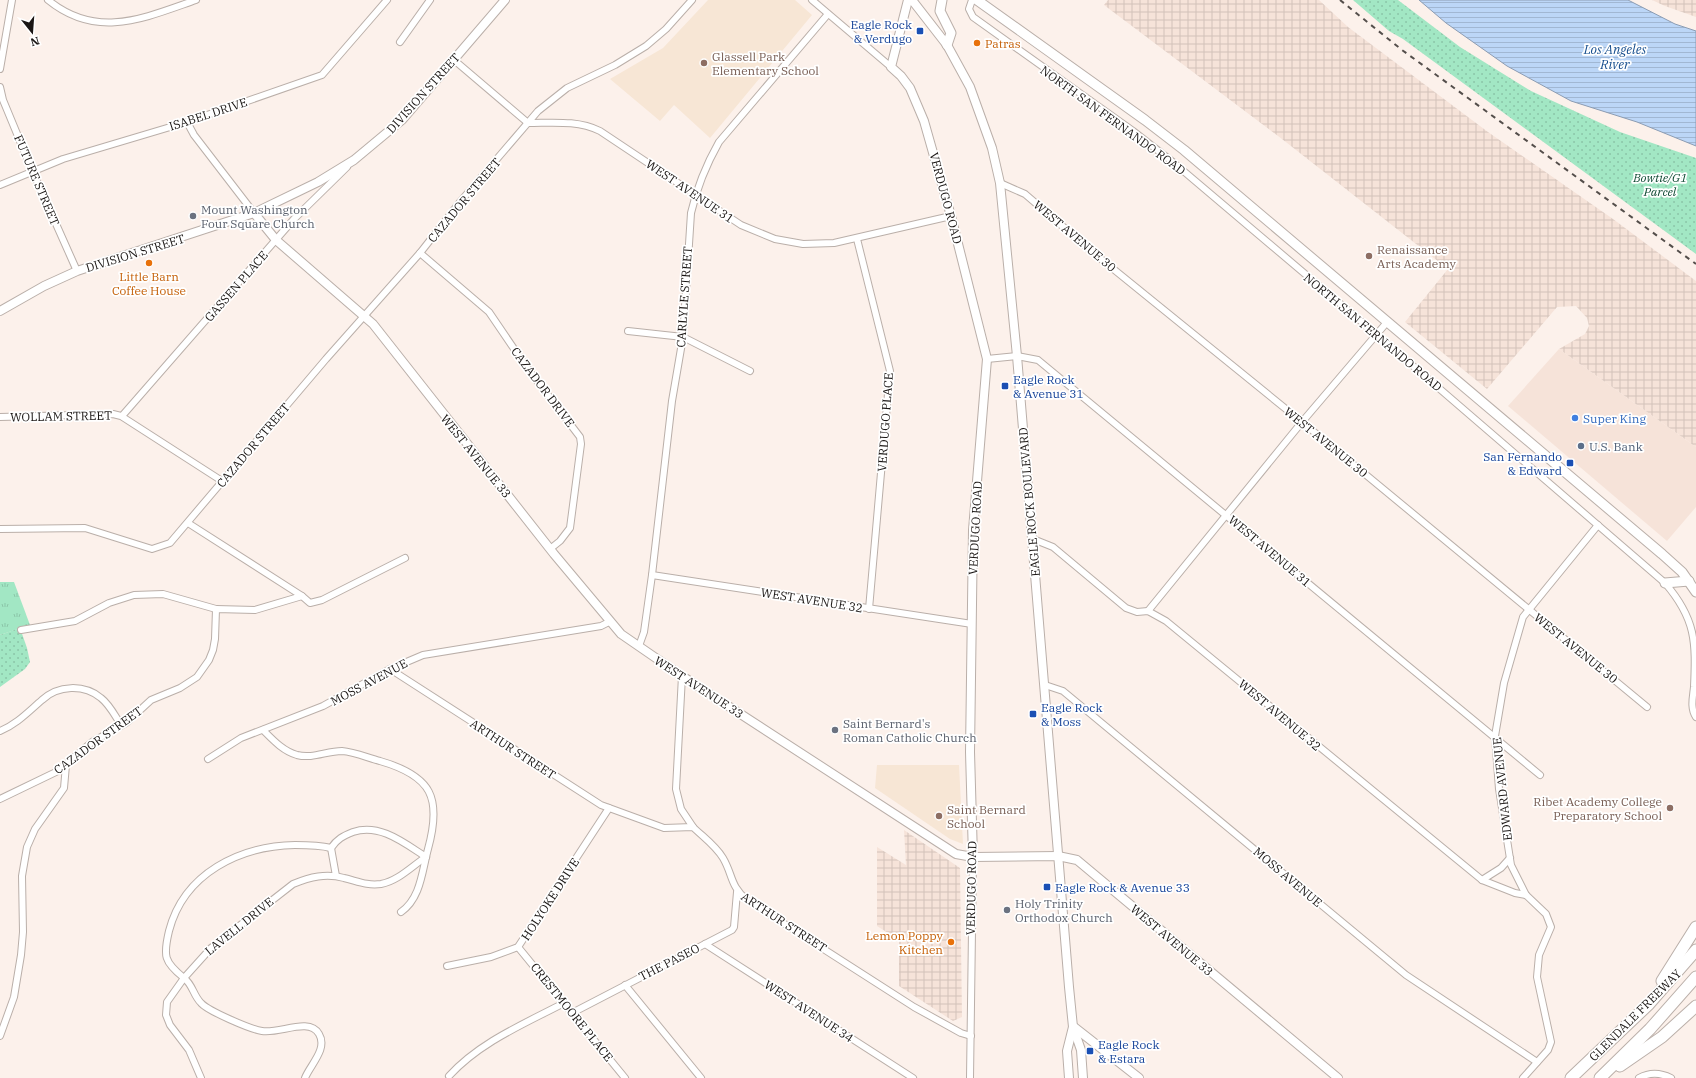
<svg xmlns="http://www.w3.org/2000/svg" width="1696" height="1078" font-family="'IBM Plex Serif',serif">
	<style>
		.built { fill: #f6e3d9 }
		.industrial { fill: url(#industrial-grid) }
		.education { fill: #f7e6d5 }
		.grass { fill: url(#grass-tufts) }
		.park { fill: url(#park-dots) }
		.water { fill: url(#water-rules); stroke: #8b9cb3 }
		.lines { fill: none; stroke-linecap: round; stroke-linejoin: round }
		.street-casing { stroke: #baafa9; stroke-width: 8 }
		.secondary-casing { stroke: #baafa9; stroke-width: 10 }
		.primary-casing { stroke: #baafa9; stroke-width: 11 }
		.highway-casing { stroke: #baafa9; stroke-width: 13 }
		.street { stroke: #fff; stroke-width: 6 }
		.secondary { stroke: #fff; stroke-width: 8 }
		.primary { stroke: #fff; stroke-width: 9 }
		.highway { stroke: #fff; stroke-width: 11 }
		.rail { stroke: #544e4b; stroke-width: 2; stroke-dasharray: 5 5; stroke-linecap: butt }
		.transit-dot { fill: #1a4fb4; stroke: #fff; stroke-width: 1.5 }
		.food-dot { fill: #e8710a; stroke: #fff; stroke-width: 1.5 }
		.education-dot { fill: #8d6e63; stroke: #fff; stroke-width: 1.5 }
		.worship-dot { fill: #6b7280; stroke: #fff; stroke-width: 1.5 }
		.shop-dot { fill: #3f7fe0; stroke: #fff; stroke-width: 1.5 }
		.service-dot { fill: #5c6f8a; stroke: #fff; stroke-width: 1.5 }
		.labels { text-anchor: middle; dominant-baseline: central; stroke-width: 3.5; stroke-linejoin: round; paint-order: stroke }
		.transit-label { font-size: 12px; fill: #164399; stroke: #fff; text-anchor: start }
		.food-label { font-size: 12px; fill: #c56008; stroke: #fff; text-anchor: start }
		.education-label { font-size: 12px; fill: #785e54; stroke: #fff; text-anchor: start }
		.street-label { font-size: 12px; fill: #1a1614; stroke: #fff }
		.park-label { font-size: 12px; font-style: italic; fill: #0e4932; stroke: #fff }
		.worship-label { font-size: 12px; fill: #5b616d; stroke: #fff; text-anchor: start }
		.shop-label { font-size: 12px; fill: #366cbe; stroke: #fff; text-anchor: start }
		.service-label { font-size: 12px; fill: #4e5e75; stroke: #fff; text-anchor: start }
		.water-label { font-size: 13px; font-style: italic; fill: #154d8d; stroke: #fff }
	</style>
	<defs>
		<pattern id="industrial-grid" width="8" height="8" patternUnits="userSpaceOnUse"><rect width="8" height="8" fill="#f6e3d9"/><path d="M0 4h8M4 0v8" fill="none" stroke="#d2c2b9"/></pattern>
		<pattern id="grass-tufts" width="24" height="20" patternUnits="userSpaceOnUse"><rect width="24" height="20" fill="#a2e7c4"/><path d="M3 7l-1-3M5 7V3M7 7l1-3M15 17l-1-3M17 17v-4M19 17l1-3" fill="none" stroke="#8bc5a8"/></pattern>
		<pattern id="park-dots" width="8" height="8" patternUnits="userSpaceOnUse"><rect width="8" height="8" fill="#a2e7c4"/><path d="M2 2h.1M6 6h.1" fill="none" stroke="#8bc5a8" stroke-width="1.8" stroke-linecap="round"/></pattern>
		<pattern id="water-rules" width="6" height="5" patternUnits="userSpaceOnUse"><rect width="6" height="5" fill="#bcd6f7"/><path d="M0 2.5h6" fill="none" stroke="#a1b7d3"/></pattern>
	</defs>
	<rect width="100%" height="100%" fill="#fcf1eb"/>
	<polygon class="built" points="1559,349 1696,447 1696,507 1667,541 1508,406"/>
	<g class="industrial">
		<polygon points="1108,0 1319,0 1348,27 1488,132 1613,219 1696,281 1696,447 1559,349 1585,334 1589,326 1587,318 1576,306 1557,307 1487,389 1405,322 1448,269 1282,139 1104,5"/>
		<polygon points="1652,0 1696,0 1696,17 1665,6"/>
		<polygon points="904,830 960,868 962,1017 953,1021 899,986 899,940 877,926 877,847 906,865"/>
	</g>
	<g class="education">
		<polygon points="708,0 795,0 812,15 710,138 674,105 660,121 610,79 663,48"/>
		<polygon points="877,765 959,765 963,844 950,839 875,788"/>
	</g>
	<polygon class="grass" points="0,582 14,582 30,625 0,635"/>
	<g class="park">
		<polygon points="1353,0 1398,0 1460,47 1531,91 1620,132 1696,158 1696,254 1403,39 1389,31"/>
		<polygon points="20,628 27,648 30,662 25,669 0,687 0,635"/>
	</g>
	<polygon class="water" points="1419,0 1628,0 1675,24 1696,31 1696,146 1637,122 1571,101 1507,66 1446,23"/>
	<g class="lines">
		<g class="street-casing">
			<g id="street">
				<path d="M 48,0 C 97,40 144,18 196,0"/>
				<polyline points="812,0 891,67"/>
				<path d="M 972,0 L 969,9 L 973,17 L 1133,131 L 1174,163 L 1376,334 L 1665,583 C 1696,619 1696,642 1694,687 C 1693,697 1690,708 1696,717"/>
				<polyline points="400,42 430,0"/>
				<path d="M 454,60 L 528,123 C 553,123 577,120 600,131 L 741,225 L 775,239 L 803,244 L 834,243 L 951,216"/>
				<polyline points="0,69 12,0"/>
				<polyline points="0,87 3,100 32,170 77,271"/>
				<polyline points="187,122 194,135 254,213"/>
				<polyline points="1000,183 1025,194 1096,255 1302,422 1647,707"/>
				<polyline points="0,185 63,159 187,122 322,75 387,0"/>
				<polyline points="857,239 890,371 869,609"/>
				<polyline points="420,253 489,312 525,365 580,437 581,444 570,528 560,541 550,549"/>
				<polyline points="628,331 683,337 750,371"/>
				<polyline points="987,359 1017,356 1038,360 1540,775"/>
				<polyline points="122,416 294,219 347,167"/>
				<polyline points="0,417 113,414 121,416 222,481"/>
				<polyline points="0,529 85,528 152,549 170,543 326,359 420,253 460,202 538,111 567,88 615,65 646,46 666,29 692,0"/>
				<polyline points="1033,539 1053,547 1126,608 1137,612 1148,611 1166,621 1482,880 1515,893 1526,895"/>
				<polyline points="652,575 972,624"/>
				<polyline points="302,596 310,603 322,600 405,558"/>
				<polyline points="1148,611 1302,422 1388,321"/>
				<polyline points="21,630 75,621 109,603 134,595 163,594 216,609"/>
				<path d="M 639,646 L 644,632 L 652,575 L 672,401 L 683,337 L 691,213 C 697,187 706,165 719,142 L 828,14"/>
				<path d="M 390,669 L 601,805 L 664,828 L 693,827 C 703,837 715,845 723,858 C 733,875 730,886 747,900 L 914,1007 L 961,1033 L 971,1036"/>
				<polyline points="682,676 676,789 681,809 693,827"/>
				<polyline points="1045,685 1063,691 1406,975 1537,1062"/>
				<path d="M 263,730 C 273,740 283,751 297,755 C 313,759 326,751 342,751 C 355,752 368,758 380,761 C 432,776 442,798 428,849 C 422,871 421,898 401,912"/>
				<path d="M 0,731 C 17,724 28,712 42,700 C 58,685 84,684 101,698 C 110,705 115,716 121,725"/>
				<polyline points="208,759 241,738 323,706 390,669 423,655 601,626 609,622"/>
				<polyline points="0,799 58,771 92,742 126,723 151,700 180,688 197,677 209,660 213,650 215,639 216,609 255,610 302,596 188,523"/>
				<path d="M 331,848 C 337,839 343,836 353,832 C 380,823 404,843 426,857"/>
				<polyline points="331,848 336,876"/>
				<polyline points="1482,880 1501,868 1510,858"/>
				<polyline points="705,944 913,1078"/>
				<polyline points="518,947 625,1078"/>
				<polyline points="447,966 491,957 518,947 609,808"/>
				<polyline points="625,985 701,1078"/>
				<polyline points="572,1013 732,930 734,927 737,892"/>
				<polyline points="0,1036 14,997 21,955 23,932 22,876 27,847 35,829 64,788 66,765"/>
				<path d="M 449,1076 C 480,1042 524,1024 564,1003"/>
				<path d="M 201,1078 L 189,1050 L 170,1025 L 166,1015 L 167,1002 L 184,978 C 164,962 163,956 169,931 C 184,873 240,846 295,845 C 308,845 319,845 331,848"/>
				<path d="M 305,1078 C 310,1065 328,1049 319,1034 C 309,1017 280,1034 262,1031 C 250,1029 208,1011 201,1003 C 193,995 193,985 184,978 L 211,948 L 293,884 C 310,877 326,873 344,878 C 357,881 367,886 381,884 C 398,881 412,866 426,857"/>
				<polyline points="970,1078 973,857"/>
				<polyline points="1523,1078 1548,1050 1551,1042 1537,977 1539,955 1551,927 1546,914 1526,895 1511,865 1499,789 1495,736 1504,683 1523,617 1598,525"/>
				<path d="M 1639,1078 C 1650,1072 1661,1073 1671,1078"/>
			</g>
		</g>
		<g class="secondary-casing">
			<g id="secondary">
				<polyline points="908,0 891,67 901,76 910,88 924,121 951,216 987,359 973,530 970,752 973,857"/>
				<polyline points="912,0 947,45 970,87 992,148 1000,183 1017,356 1069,987 1073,1027 1081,1050 1083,1078"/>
				<polyline points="254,213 276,240 373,324 554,554 621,634 682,676 956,854 973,857 1058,856 1077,860 1338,1078"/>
				<polyline points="0,311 44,286 77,271 254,213 318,182 354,160 402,120 505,0"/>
				<polyline points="1074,1027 1139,1078"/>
				<polyline points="1069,1078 1067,1051 1073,1027"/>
			</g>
		</g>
		<g class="primary-casing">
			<g id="primary">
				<polyline points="942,0 940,11 951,33 947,45"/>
				<polyline points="977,0 1145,120 1184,150 1662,554 1682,572 1696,592"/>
				<polyline points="1665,583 1689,581"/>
			</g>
		</g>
		<g class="highway-casing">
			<g id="highway">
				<polyline points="1662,981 1696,927"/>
				<polyline points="1620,1066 1662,1037 1696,1006"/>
				<polyline points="1571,1078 1649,1004 1696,950"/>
				<polyline points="1600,1078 1650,1029 1696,977"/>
			</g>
		</g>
		<use href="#street" class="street"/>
		<use href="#secondary" class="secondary"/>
		<use href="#primary" class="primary"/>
		<use href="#highway" class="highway"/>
		<polyline class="rail" points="1340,0 1402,50 1696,264"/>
	</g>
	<g class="transit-dot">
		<rect x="916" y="27" width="8" height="8" rx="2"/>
		<rect x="1001" y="382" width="8" height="8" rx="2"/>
		<rect x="1566" y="459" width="8" height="8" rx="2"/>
		<rect x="1029" y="710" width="8" height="8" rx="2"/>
		<rect x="1043" y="883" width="8" height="8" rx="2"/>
		<rect x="1086" y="1047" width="8" height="8" rx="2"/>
	</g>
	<g class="food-dot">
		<circle cx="977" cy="43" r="4"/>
		<circle cx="149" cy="263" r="4"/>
		<circle cx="951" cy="942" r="4"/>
	</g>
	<g class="education-dot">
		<circle cx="704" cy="63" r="4"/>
		<circle cx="1369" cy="256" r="4"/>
		<circle cx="1670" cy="808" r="4"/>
		<circle cx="939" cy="816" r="4"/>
	</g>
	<g class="worship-dot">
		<circle cx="193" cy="216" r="4"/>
		<circle cx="835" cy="730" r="4"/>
		<circle cx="1007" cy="910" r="4"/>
	</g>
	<circle class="shop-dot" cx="1575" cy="418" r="4"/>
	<circle class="service-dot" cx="1581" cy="446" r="4"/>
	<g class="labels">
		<g class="transit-label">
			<text x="912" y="24" text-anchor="end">Eagle Rock<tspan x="912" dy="14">&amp; Verdugo</tspan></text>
			<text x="1013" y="379">Eagle Rock<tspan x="1013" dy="14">&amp; Avenue 31</tspan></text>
			<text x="1562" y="456" text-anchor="end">San Fernando<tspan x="1562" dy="14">&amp; Edward</tspan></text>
			<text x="1041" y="707">Eagle Rock<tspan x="1041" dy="14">&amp; Moss</tspan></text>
			<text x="1055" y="887">Eagle Rock &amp; Avenue 33</text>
			<text x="1098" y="1044">Eagle Rock<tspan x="1098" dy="14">&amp; Estara</tspan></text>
		</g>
		<g class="food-label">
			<text x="985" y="43">Patras</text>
			<text x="149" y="276" text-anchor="middle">Little Barn<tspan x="149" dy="14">Coffee House</tspan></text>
			<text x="943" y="935" text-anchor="end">Lemon Poppy<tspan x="943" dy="14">Kitchen</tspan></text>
		</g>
		<g class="education-label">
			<text x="712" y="56">Glassell Park<tspan x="712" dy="14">Elementary School</tspan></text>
			<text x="1377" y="249">Renaissance<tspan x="1377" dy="14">Arts Academy</tspan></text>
			<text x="1662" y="801" text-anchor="end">Ribet Academy College<tspan x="1662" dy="14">Preparatory School</tspan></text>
			<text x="947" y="809">Saint Bernard<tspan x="947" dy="14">School</tspan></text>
		</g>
		<g class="street-label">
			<text transform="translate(423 93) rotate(-48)">DIVISION STREET</text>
			<text transform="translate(208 114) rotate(-18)">ISABEL DRIVE</text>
			<text transform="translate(1113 120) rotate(36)">NORTH SAN FERNANDO ROAD</text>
			<text transform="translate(37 180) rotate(67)">FUTURE STREET</text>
			<text transform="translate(690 191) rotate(34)">WEST AVENUE 31</text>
			<text transform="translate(946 198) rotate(75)">VERDUGO ROAD</text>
			<text transform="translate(464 200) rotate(-50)">CAZADOR STREET</text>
			<text transform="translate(1075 236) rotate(40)">WEST AVENUE 30</text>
			<text transform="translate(135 253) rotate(-17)">DIVISION STREET</text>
			<text transform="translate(236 286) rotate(-49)">GASSEN PLACE</text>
			<text transform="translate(684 297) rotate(-86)">CARLYLE STREET</text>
			<text transform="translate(1373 332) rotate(40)">NORTH SAN FERNANDO ROAD</text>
			<text transform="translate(543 387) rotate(53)">CAZADOR DRIVE</text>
			<text transform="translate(61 416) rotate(-1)">WOLLAM STREET</text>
			<text transform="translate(885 422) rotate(-86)">VERDUGO PLACE</text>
			<text transform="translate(1326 442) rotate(39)">WEST AVENUE 30</text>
			<text transform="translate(253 445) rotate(-50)">CAZADOR STREET</text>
			<text transform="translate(476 456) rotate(51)">WEST AVENUE 33</text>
			<text transform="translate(1029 502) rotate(-95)">EAGLE ROCK BOULEVARD</text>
			<text transform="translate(975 528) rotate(-87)">VERDUGO ROAD</text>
			<text transform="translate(1270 551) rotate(40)">WEST AVENUE 31</text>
			<text transform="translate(812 600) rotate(9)">WEST AVENUE 32</text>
			<text transform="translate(1576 648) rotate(39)">WEST AVENUE 30</text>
			<text transform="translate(369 682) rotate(-28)">MOSS AVENUE</text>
			<text transform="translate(699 687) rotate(33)">WEST AVENUE 33</text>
			<text transform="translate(1280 715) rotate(40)">WEST AVENUE 32</text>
			<text transform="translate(98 740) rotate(-36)">CAZADOR STREET</text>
			<text transform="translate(513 749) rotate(33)">ARTHUR STREET</text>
			<text transform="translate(1502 789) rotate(-96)">EDWARD AVENUE</text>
			<text transform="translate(1288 877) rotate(40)">MOSS AVENUE</text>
			<text transform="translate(971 888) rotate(-89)">VERDUGO ROAD</text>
			<text transform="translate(550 899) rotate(-57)">HOLYOKE DRIVE</text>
			<text transform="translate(784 922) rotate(33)">ARTHUR STREET</text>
			<text transform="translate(239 926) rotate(-39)">LAVELL DRIVE</text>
			<text transform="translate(1172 940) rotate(40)">WEST AVENUE 33</text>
			<text transform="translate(669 962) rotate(-27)">THE PASEO</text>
			<text transform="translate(809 1011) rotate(33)">WEST AVENUE 34</text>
			<text transform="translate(572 1012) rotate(51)">CRESTMOORE PLACE</text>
			<text transform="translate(1635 1015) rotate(-45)">GLENDALE FREEWAY</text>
		</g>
		<g class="park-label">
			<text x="1660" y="177">Bowtie/G1<tspan x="1660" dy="14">Parcel</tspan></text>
		</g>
		<g class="worship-label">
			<text x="201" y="209">Mount Washington<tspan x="201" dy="14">Four Square Church</tspan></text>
			<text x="843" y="723">Saint Bernard's<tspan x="843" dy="14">Roman Catholic Church</tspan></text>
			<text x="1015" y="903">Holy Trinity<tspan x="1015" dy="14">Orthodox Church</tspan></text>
		</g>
		<g class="shop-label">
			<text x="1583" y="418">Super King</text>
		</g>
		<g class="service-label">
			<text x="1589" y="446">U.S. Bank</text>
		</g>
		<g class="water-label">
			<text x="1615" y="49">Los Angeles<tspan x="1615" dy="15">River</tspan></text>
		</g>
	</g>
	<g transform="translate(32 32) rotate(163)" stroke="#ffffff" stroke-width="3" paint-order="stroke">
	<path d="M0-3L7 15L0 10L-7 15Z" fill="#1a1614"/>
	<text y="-6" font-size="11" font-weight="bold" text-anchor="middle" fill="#1a1614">N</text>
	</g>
</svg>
